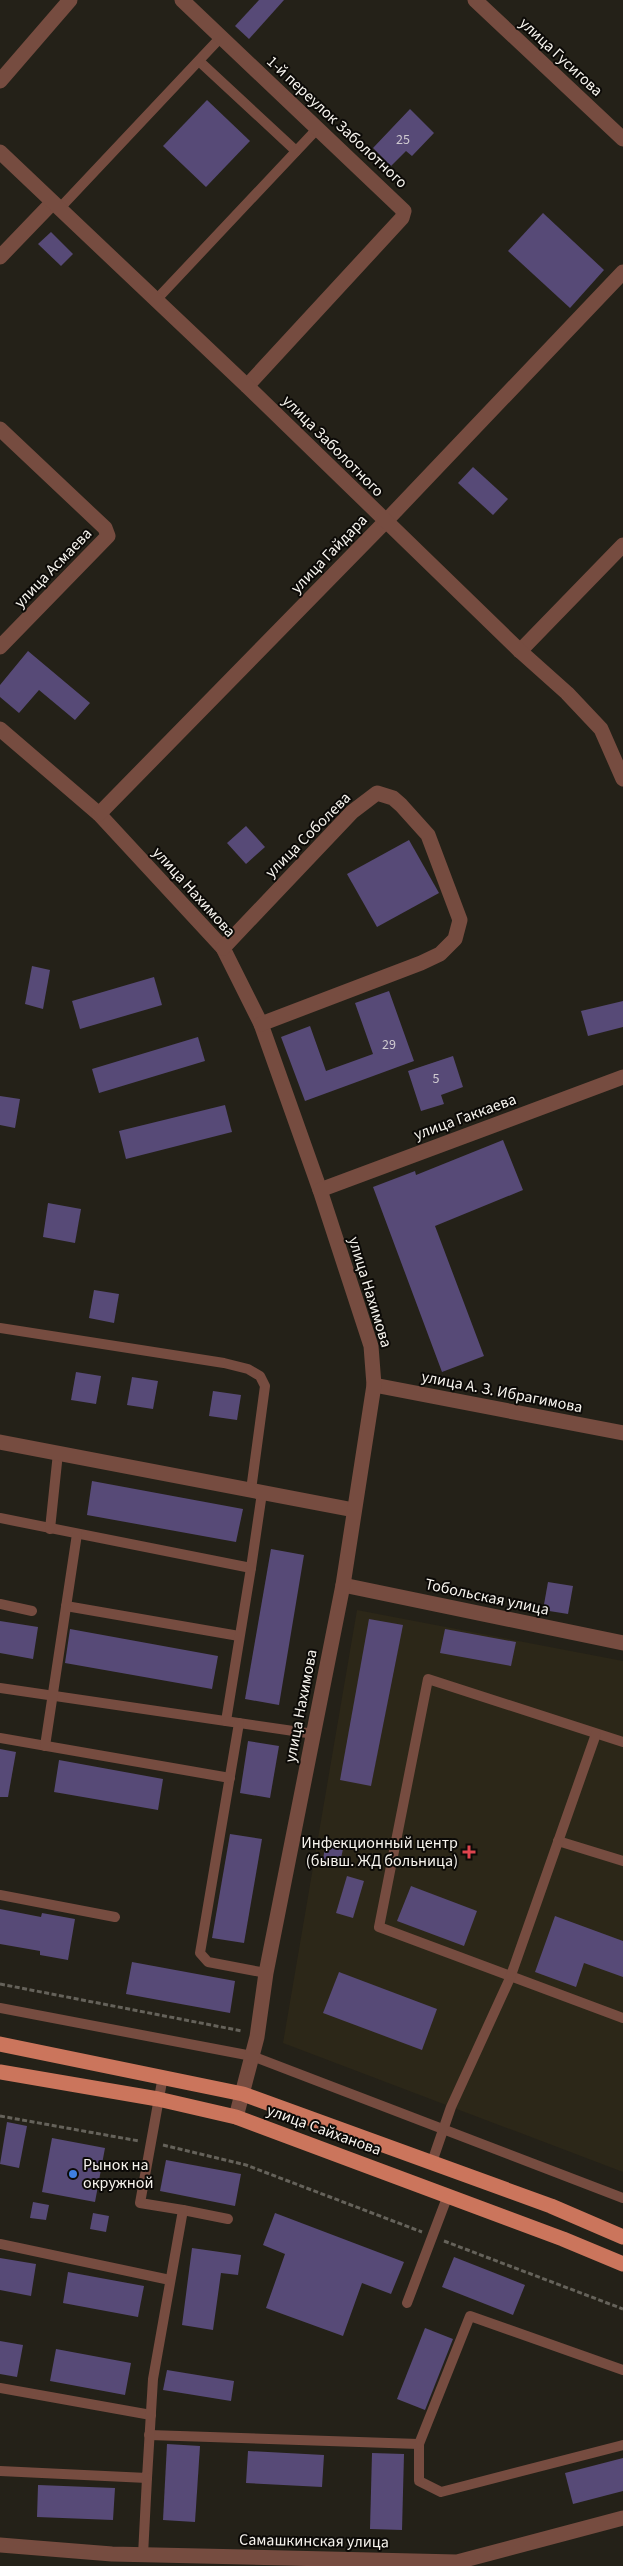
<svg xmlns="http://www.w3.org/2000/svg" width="623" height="2566" font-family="'Source Sans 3',sans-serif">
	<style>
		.built { fill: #2c2718 }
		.building { fill: #574a77 }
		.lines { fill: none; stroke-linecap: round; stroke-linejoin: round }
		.path { stroke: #65625a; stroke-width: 3; stroke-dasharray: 5 2.5; stroke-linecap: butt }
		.service { stroke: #764c40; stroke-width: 10 }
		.minor { stroke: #764c40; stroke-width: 15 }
		.tertiary { stroke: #764c40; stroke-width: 15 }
		.primary { stroke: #cb755c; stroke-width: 15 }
		.health-dot { fill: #e0444e; stroke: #0c0a07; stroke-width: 2 }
		.shop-dot { fill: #3f7fe0; stroke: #0c0a07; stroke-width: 2 }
		.labels { text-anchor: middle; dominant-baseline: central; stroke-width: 4; stroke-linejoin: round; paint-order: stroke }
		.number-label { font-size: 14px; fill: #cfcad0 }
		.street-label { font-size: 16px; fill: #f7f4ee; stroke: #0c0a07 }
		.poi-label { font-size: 16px; fill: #f7f4ee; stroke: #0c0a07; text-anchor: end }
	</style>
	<rect width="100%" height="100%" fill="#242118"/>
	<polygon class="built" points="357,1610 623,1661 623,2172 283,2043"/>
	<g class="building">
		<polygon points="259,0 284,0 249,39 235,26"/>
		<polygon points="207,100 250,141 206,187 163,146"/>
		<polygon points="410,109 434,133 412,156 406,151 391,166 373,148"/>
		<polygon points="543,213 604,270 570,308 508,251"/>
		<polygon points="51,232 73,254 61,266 38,244"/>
		<polygon points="473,467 508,499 493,515 458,483"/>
		<polygon points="28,651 90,703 75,720 39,690 19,713 0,697 0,685"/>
		<polygon points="246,826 265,847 246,864 227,843"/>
		<polygon points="409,840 439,893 377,927 347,874"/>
		<polygon points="32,966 50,970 43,1009 25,1004"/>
		<polygon points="154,977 162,1005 80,1029 72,1001"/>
		<polygon points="389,991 414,1061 305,1101 281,1037 310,1026 326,1071 373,1054 355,1003"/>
		<polygon points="623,1001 623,1027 588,1036 581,1011"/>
		<polygon points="198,1037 205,1061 99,1093 92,1069"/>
		<polygon points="453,1056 463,1087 441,1095 444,1104 421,1111 408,1071"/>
		<polygon points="0,1096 20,1099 15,1128 0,1125"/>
		<polygon points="225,1105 232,1132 126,1159 119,1131"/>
		<polygon points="503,1140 523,1190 435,1226 484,1356 442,1372 373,1187 415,1171 416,1175"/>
		<polygon points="48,1203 81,1209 75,1243 43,1237"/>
		<polygon points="94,1290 119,1294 114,1323 89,1318"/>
		<polygon points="76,1372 101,1376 96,1404 71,1400"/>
		<polygon points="132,1377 158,1381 153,1409 127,1405"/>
		<polygon points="213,1391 241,1395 237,1420 209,1416"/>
		<polygon points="92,1481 243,1509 236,1542 87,1515"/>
		<polygon points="271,1549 304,1555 279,1705 245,1699"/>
		<polygon points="548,1582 573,1586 568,1614 543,1610"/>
		<polygon points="369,1619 403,1625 371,1786 340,1780"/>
		<polygon points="0,1621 38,1627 33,1659 0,1653"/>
		<polygon points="70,1629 218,1656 212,1689 65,1663"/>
		<polygon points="445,1629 516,1642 511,1666 440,1653"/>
		<polygon points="248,1741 279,1746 270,1798 240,1793"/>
		<polygon points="0,1749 16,1752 8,1797 0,1797"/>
		<polygon points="59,1760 163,1779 158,1810 54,1792"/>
		<polygon points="230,1834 262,1839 244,1943 212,1938"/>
		<polygon points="325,1846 343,1849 340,1863 323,1860"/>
		<polygon points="347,1876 364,1881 353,1918 336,1913"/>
		<polygon points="411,1886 477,1911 464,1946 397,1921"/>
		<polygon points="0,1909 41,1917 42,1913 75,1919 68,1960 40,1955 40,1951 0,1944"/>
		<polygon points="555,1916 623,1941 623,1977 584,1963 576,1987 535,1972"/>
		<polygon points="132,1962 235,1981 230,2013 126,1994"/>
		<polygon points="339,1972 437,2009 422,2050 323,2013"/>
		<polygon points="7,2122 27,2126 19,2168 0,2164"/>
		<polygon points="52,2138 105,2148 95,2202 42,2192"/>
		<polygon points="166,2160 241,2174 235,2206 160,2191"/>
		<polygon points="33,2202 49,2205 46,2220 30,2218"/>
		<polygon points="93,2213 109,2216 106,2232 90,2229"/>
		<polygon points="275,2213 404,2262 391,2294 362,2283 343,2336 266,2308 285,2254 263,2245"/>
		<polygon points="192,2248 241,2255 238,2275 221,2273 213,2330 182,2325"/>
		<polygon points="454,2257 525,2285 513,2315 442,2287"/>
		<polygon points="0,2258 36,2264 31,2296 0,2290"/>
		<polygon points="68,2272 144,2286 138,2317 63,2303"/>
		<polygon points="425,2328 453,2339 425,2410 397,2399"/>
		<polygon points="0,2341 23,2345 17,2377 0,2374"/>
		<polygon points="56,2349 131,2363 125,2395 50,2381"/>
		<polygon points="167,2370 234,2381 231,2401 163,2390"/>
		<polygon points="167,2444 200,2446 195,2522 163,2520"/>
		<polygon points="248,2451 324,2455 322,2487 246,2483"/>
		<polygon points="372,2453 404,2454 402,2530 370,2529"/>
		<polygon points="623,2458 623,2491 573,2504 565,2473"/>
		<polygon points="38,2485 115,2488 113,2520 37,2517"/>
	</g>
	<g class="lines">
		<g class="path">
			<polyline points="0,1984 242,2031"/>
			<polyline points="0,2116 139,2141"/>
			<polyline points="163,2145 246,2165 422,2232"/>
			<polyline points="444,2241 623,2309"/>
		</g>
		<g class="service">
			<polyline points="199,61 296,151"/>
			<polyline points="59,209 221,37"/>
			<polyline points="156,300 318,128"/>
			<polyline points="0,1328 224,1363 248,1369 260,1376 265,1386 251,1490"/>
			<polyline points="0,1518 251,1568 262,1493"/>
			<polyline points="50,1529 58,1453"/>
			<polyline points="0,1604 32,1611"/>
			<polyline points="66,1606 239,1636"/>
			<polyline points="0,1688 314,1734"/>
			<polyline points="226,1721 251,1568"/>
			<polyline points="239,1723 200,1953 208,1962 266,1973"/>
			<polyline points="0,1738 230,1778"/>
			<polyline points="623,1742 428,1679 379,1927 623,2018"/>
			<polyline points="45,1746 77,1534"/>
			<polyline points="558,1841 623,1861"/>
			<polyline points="0,1895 115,1917"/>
			<polyline points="0,2008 252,2056 623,2198"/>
			<polyline points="432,2162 451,2107 510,1978 596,1734"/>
			<polyline points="183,2210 228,2219"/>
			<polyline points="0,2244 170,2280"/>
			<polyline points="407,2303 448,2195"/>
			<polyline points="623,2370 470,2316 419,2444 419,2481 441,2492 623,2445"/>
			<polyline points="0,2388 151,2415"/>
			<polyline points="149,2435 419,2444"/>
			<polyline points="0,2471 147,2478 153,2379 183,2210 140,2203 163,2076"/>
			<polyline points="143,2555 147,2478"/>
		</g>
		<g class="minor">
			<polyline points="182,0 404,211 402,218 247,386"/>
			<polyline points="475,0 623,139"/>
			<polyline points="0,81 70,0"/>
			<polyline points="0,257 52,203"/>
			<polyline points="0,429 105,528 108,536 0,647"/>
			<polyline points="520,651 623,545"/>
			<polyline points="0,729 99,814 223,948 261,1024 320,1190"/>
			<polyline points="99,814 385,522 623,272"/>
			<polyline points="223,948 352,812 377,793 393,798 401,805 428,835 460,920 455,939 440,954 421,963 261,1024"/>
			<polyline points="374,1385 623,1433"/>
			<polyline points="0,1442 354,1510"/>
			<polyline points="343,1585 623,1643"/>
			<polyline points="0,2545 112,2554 457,2562 623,2518"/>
		</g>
		<g class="tertiary">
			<polyline points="0,152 247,386 520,651 567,693 601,729 623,779"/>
			<polyline points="236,2117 257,2037 266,1973 343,1585 374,1385 371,1346 320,1190 623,1077"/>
		</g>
		<g class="primary">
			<polyline points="0,2044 243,2094 551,2206 623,2237"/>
			<polyline points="0,2072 158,2099 236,2117 563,2239 623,2264"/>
		</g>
	</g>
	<path class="health-dot" d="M466.5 1844.5h5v5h5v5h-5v5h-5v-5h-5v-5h5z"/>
	<circle class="shop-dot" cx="73" cy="2174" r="5"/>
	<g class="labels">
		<g class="number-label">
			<text x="403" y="140">25</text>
			<text x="389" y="1045">29</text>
			<text x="436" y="1079">5</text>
		</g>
		<g class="street-label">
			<text transform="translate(561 57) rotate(43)">улица Гусигова</text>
			<text transform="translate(337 122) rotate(43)">1-й переулок Заболотного</text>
			<text transform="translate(333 446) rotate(45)">улица Заболотного</text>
			<text transform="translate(329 554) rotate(-46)">улица Гайдара</text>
			<text transform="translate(53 568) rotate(-46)">улица Асмаева</text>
			<text transform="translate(308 835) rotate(-45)">улица Соболева</text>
			<text transform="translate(194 892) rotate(48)">улица Нахимова</text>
			<text transform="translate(465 1117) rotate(-20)">улица Гаккаева</text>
			<text transform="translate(370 1292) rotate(73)">улица Нахимова</text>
			<text transform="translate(502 1392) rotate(11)">улица А. З. Ибрагимова</text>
			<text transform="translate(487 1597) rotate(12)">Тобольская улица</text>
			<text transform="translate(301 1706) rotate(-79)">улица Нахимова</text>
			<text transform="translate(324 2130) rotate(20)">улица Сайханова</text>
			<text transform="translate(314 2541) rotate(1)">Самашкинская улица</text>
		</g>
		<g class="poi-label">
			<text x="458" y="1843">Инфекционный центр<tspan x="458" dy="18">(бывш. ЖД больница)</tspan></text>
			<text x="83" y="2165" text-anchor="start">Рынок на<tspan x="83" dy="18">окружной</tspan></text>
		</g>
	</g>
</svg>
